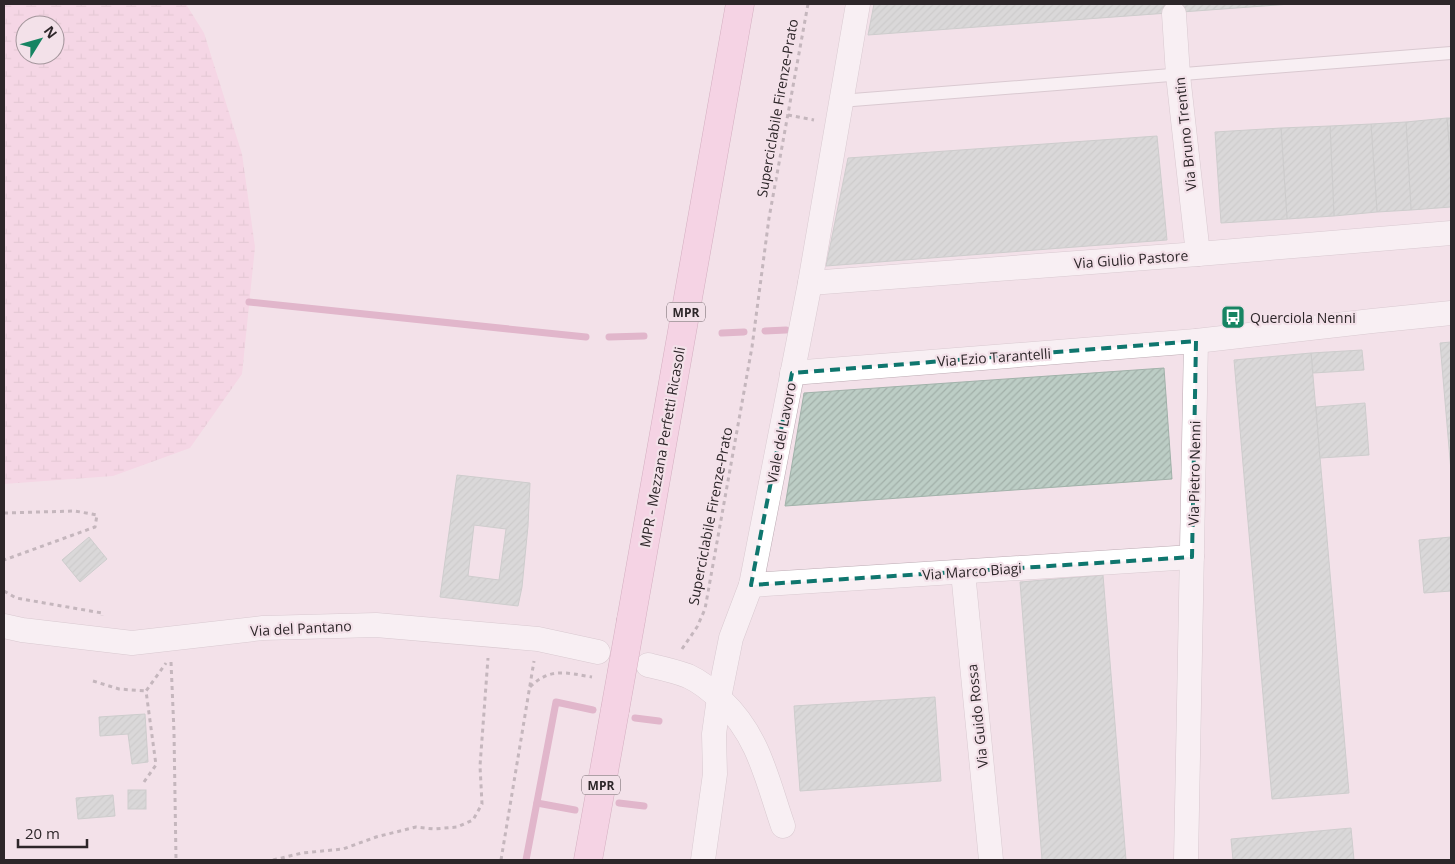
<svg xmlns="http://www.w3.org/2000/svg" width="1455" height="864" font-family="'Open Sans',sans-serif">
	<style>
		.wetland { fill: url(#wetland-marsh); fill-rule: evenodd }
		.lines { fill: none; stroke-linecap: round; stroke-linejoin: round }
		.stream { stroke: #cc80a6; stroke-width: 7 }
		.building { fill: url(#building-hatch); stroke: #a1b2aa; fill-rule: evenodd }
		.service-casing { stroke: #bcabb3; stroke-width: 14 }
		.minor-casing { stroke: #bcabb3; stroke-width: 25 }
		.primary-casing { stroke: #af6f8f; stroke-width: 29 }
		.path { stroke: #8e8288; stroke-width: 3; stroke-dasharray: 4 4; stroke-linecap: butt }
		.service { stroke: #fff; stroke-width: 12 }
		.minor { stroke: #fff; stroke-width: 24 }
		.primary { stroke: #f9c1dd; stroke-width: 28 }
		.primary-bridge-casing { stroke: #af6f8f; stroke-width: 29; stroke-linecap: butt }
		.primary-bridge { stroke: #f9c1dd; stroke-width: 28 }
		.marked { fill: none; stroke: #0f766e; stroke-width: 4; stroke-dasharray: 10 6; stroke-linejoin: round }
		.labels { text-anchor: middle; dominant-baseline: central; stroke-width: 4.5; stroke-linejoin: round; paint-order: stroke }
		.shield { fill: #f3e1e9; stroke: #685e63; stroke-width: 1 }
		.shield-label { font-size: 12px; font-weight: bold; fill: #2d2629 }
		.street-label { font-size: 14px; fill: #2d2629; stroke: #f3e1e9 }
		.poi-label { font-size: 14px; fill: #2d2629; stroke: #f3e1e9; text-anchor: start }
	</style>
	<defs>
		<pattern id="wetland-marsh" width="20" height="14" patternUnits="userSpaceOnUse" patternTransform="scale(1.25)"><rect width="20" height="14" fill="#f9c8df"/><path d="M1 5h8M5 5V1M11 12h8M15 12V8" fill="none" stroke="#d6acbf"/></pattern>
		<pattern id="building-hatch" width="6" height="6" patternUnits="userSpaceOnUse" patternTransform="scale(1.25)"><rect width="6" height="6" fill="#bccdc5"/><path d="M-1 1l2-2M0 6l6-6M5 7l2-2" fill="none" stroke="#a2b0a9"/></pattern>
	</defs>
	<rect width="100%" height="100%" fill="#f3e1e9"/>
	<path class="wetland" d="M 4,4 L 186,4 L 204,33 L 242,154 L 255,247 L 242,374 L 190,448 L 113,476 L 4,484 ZM 25,25 L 55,25 L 55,55 L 25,55 Z"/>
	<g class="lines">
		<g class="stream">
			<polyline points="249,302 586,337"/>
			<polyline points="765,331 786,330"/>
			<polyline points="722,333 744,332"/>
			<polyline points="609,337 644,336"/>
			<polyline points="635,718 659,721"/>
			<polyline points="537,803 575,810"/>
			<polyline points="619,803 644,806"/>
			<polyline points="526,860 556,702 593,710"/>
		</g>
	</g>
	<g class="building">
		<polygon points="874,4 1291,4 868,35"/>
		<polygon points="1447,118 1451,162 1451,207 1411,210 1406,122"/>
		<polygon points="1447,118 1451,118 1451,162"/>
		<polygon points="1406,122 1411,210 1377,212 1371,124"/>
		<polygon points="1371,124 1377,212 1334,216 1330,126"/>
		<polygon points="1330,126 1334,216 1287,219 1281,128"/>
		<polygon points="1281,128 1287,219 1221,223 1215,132"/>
		<polygon points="1157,136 1167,240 826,266 848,158"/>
		<polygon points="1451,342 1451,471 1440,343"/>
		<polygon points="1362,350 1364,370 1313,373 1311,353"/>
		<polygon points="1311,353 1349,793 1272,799 1234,360"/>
		<polygon points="1164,368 1172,479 785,506 804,393"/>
		<polygon points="1365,403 1369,455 1320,458 1316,407"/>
		<path d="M 457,475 L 530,483 L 528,526 L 522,587 L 518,606 L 440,597 ZM 474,525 L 506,529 L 499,580 L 468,576 Z"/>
		<polygon points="89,537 107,559 80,582 62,560"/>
		<polygon points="1451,537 1451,591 1424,593 1419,540"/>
		<polygon points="1103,575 1126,860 1042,860 1020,582"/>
		<polygon points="935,697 941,781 800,791 794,706"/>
		<polygon points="145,714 148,762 132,764 128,734 100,736 99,717"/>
		<rect x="128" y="790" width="18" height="19"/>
		<polygon points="113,795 115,816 78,819 76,798"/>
		<polygon points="1351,828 1354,860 1233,860 1231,839"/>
	</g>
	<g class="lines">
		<g class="service-casing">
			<polyline id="service" points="840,101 1451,53"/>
		</g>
		<g class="minor-casing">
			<g id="minor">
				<polyline points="1174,14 1178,75 1198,254"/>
				<polyline points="810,283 1198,254 1451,233"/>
				<polyline points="792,373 1196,341 1372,321 1451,313"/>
				<polyline points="963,572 991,860"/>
				<polyline points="751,585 1192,557"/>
				<polyline points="4,626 22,630 132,643 263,628 376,625 538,639 598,652"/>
				<path d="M 648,665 C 661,668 675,671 688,676 C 701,682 712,691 722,701 C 759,736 767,780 783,826"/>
				<polyline points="703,860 715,774 714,734 719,698 731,638 751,585 810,283 858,4"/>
				<polyline points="1186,860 1196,341"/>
			</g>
		</g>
		<g class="primary-casing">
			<g id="primary">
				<polyline points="631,620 740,4"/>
				<polyline points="588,860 615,710"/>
			</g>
		</g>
		<g class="path">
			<polyline points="788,115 814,120"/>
			<polyline points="4,513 75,511 97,515 95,527 4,560"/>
			<polyline points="4,591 16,598 102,613 102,616"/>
			<polyline points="682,649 697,627 705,609 752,347 769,218 808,4"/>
			<polyline points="171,662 174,732 176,860"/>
			<polyline points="93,681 119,689 146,691"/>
			<path d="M 530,687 C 550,667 567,673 592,677"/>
			<polyline points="144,782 156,765 146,691 166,663"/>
			<polyline points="273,860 302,853 343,849 376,837 416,827 434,829 457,827 473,820 482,804 480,766 488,658"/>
			<polyline points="501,860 534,661"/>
		</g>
		<use href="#service" class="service"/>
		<use href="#minor" class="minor"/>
		<use href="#primary" class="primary"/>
		<g class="primary-bridge-casing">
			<polyline id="primary-bridge" points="615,710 631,620"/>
		</g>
		<use href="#primary-bridge" class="primary-bridge"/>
	</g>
	<path d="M0 0H1455V864H0ZM 1196,341 L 1192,557 L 751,585 L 792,373 Z" fill="#f3e1e9" fill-opacity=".55" fill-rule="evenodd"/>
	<path class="marked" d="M 1196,341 L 1192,557 L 751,585 L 792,373 Z"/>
	<defs>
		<g id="bus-square" transform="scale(1.25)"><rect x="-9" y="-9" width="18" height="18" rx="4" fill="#168462" stroke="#f3e1e9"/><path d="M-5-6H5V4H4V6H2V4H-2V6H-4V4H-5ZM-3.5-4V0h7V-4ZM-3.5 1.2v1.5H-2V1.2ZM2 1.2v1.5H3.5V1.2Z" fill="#fff"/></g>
	</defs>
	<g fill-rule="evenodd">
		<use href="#bus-square" x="1233" y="317"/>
	</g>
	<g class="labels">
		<g class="shield">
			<rect x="667" y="302.5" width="38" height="19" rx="4"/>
			<rect x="582" y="775.5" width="38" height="19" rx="4"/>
		</g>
		<g class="shield-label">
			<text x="686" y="312">MPR</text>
			<text x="601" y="785">MPR</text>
		</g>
		<g class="street-label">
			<text transform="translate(777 108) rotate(-80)">Superciclabile Firenze-Prato</text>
			<text transform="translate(1185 134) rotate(-96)">Via Bruno Trentin</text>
			<text transform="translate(1131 259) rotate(-4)">Via Giulio Pastore</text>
			<text transform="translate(994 357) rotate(-4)">Via Ezio Tarantelli</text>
			<text transform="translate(781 433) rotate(-79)">Viale del Lavoro</text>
			<text transform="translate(662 447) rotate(-80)">MPR - Mezzana Perfetti Ricasoli</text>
			<text transform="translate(1194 473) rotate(-89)">Via Pietro Nenni</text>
			<text transform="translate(710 516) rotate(-79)">Superciclabile Firenze-Prato</text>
			<text transform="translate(972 571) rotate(-4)">Via Marco Biagi</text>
			<text transform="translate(301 628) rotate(-3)">Via del Pantano</text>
			<text transform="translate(977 716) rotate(-96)">Via Guido Rossa</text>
		</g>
		<g class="poi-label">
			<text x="1250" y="317">Querciola Nenni</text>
		</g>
	</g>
	<rect width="1455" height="864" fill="none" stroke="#2d2629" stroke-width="10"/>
	<g transform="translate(40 40) rotate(53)"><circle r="24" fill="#f3e1e9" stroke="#a4969c"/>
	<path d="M0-4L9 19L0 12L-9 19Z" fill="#168462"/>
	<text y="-8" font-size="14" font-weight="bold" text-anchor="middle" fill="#2d2629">N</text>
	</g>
	<path d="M18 839v8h69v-8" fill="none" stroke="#2d2629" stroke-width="2.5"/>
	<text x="25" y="839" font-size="15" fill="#2d2629" stroke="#f3e1e9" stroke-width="4" paint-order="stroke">20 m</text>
</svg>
